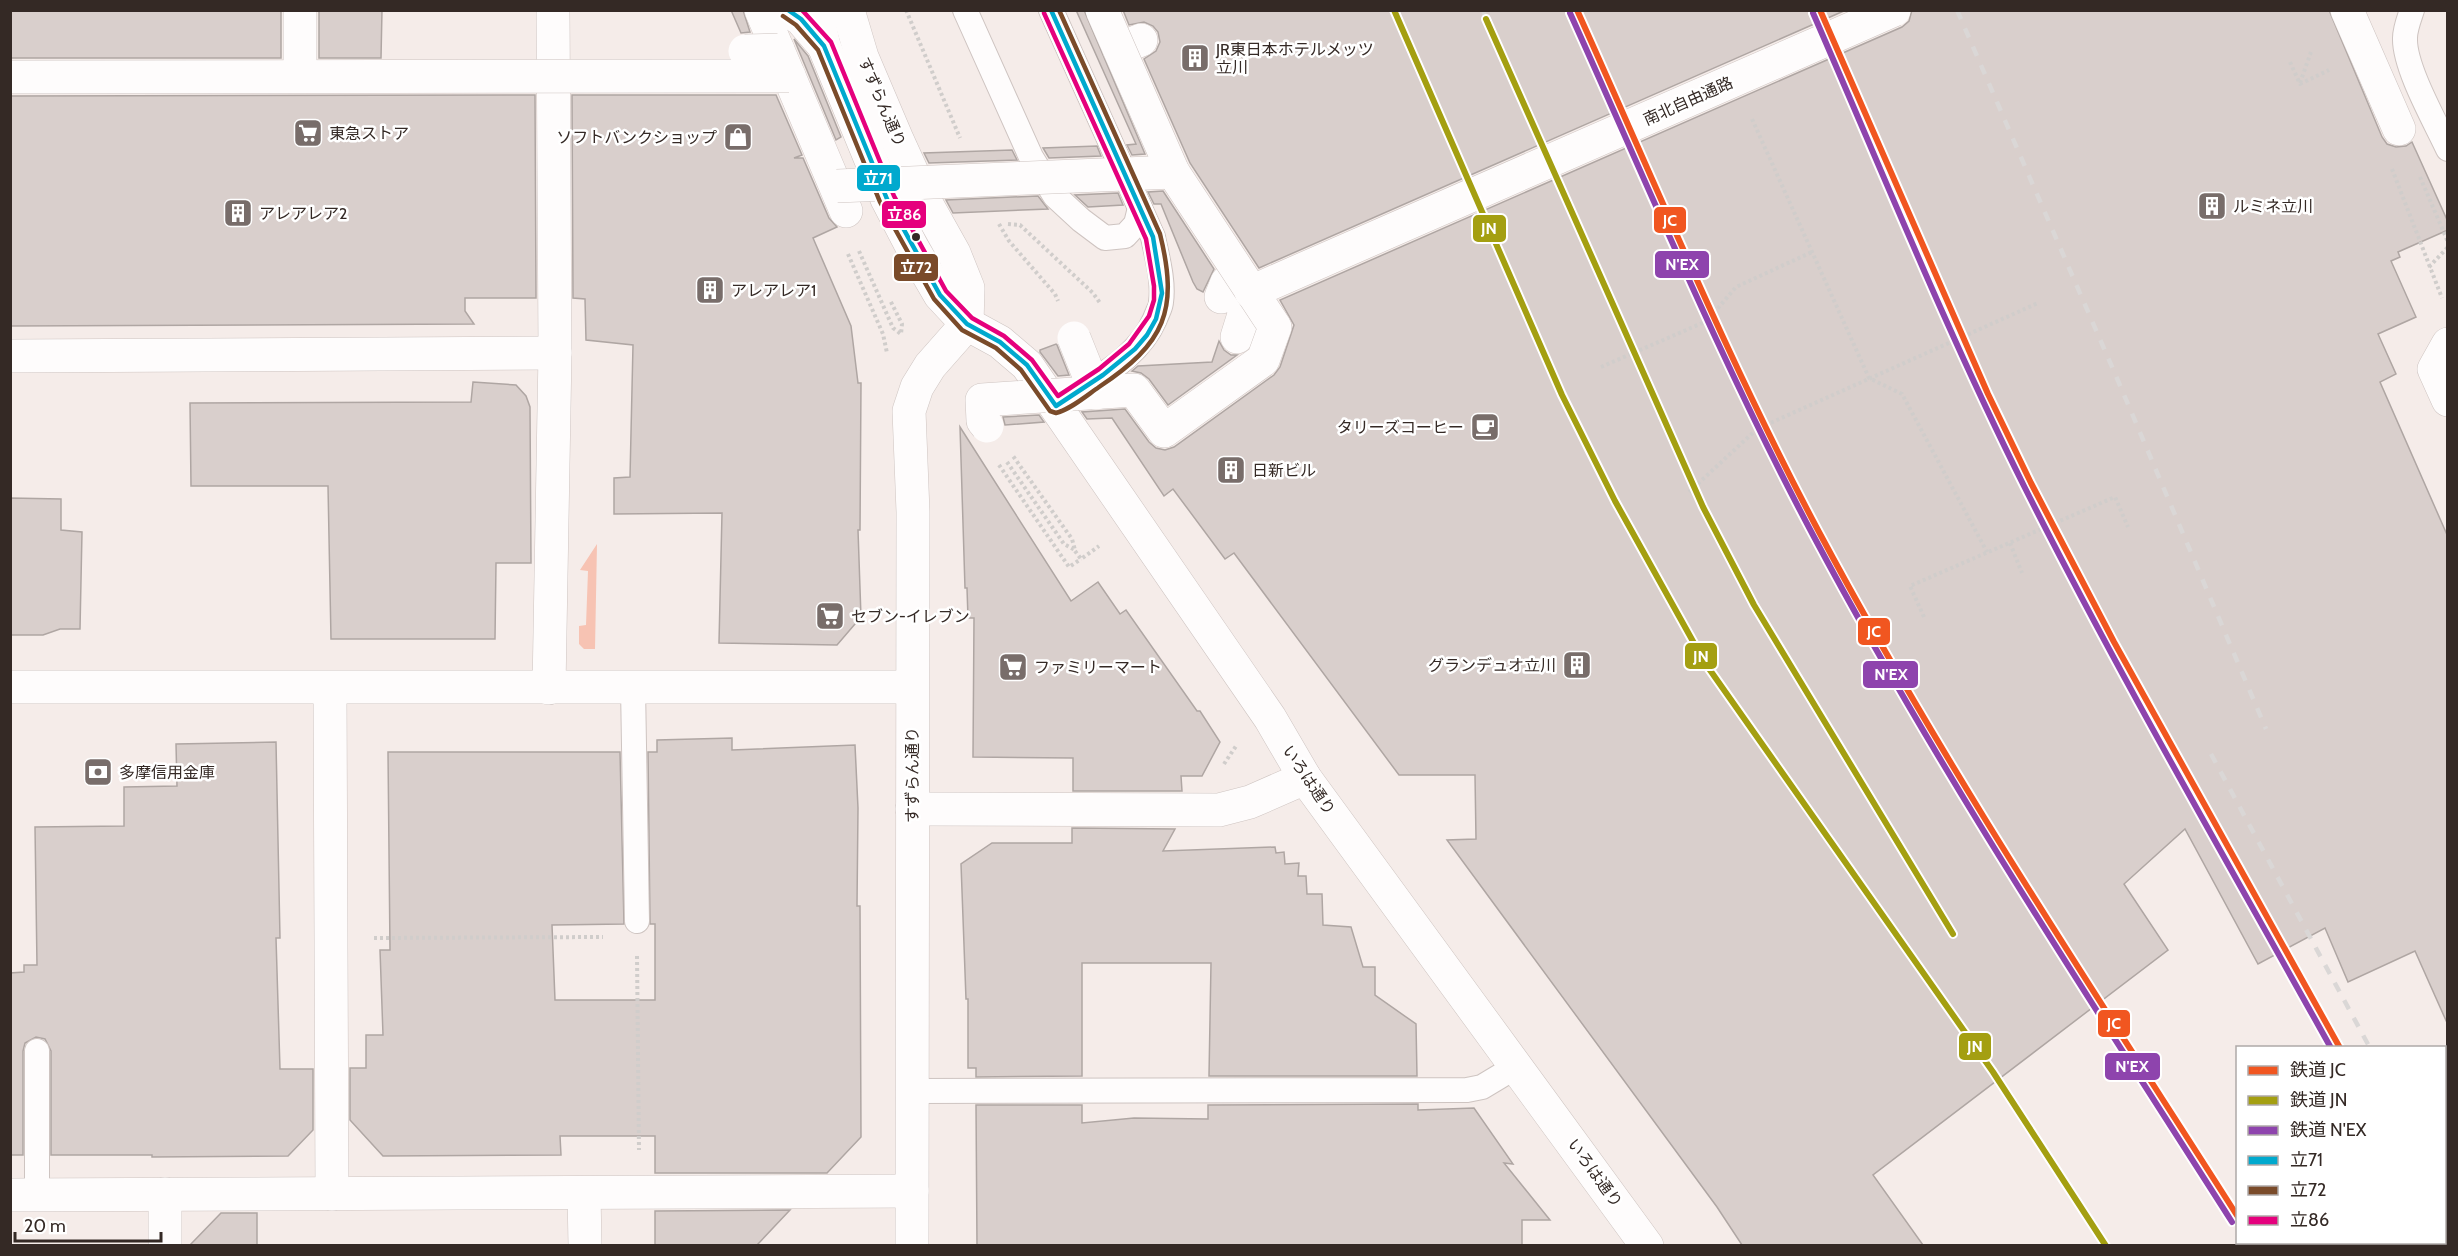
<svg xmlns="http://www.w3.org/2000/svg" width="2458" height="1256" font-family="Cabin,'Noto Sans JP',sans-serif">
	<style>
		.green { fill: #f7c3b3 }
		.building { fill: #d9cfcc; stroke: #afa6a3; stroke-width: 1.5 }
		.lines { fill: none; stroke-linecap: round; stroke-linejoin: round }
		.lane-casing { stroke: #cec4c1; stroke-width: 26 }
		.street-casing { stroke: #cec4c1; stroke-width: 34 }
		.secondary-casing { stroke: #cec4c1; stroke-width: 34 }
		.path { stroke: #d0cdcb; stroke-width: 4; stroke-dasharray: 3 3; stroke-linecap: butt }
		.lane { stroke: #fefcfc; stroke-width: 24 }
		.street { stroke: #fefcfc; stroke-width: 33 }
		.secondary { stroke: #fefcfc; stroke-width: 33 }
		.rail { stroke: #dad7d6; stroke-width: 4.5; stroke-dasharray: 10 10; stroke-linecap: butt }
		.street-bridge-casing { stroke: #cec4c1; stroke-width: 34; stroke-linecap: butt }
		.street-bridge { stroke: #fefcfc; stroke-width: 33 }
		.bus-1-casing { stroke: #fff; stroke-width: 9 }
		.bus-2-casing { stroke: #fff; stroke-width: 9 }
		.bus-3-casing { stroke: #fff; stroke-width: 9 }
		.bus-1 { stroke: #00a9ce; stroke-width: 4.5 }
		.bus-2 { stroke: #7a4b2a; stroke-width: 4.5 }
		.bus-3 { stroke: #e5007d; stroke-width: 4.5 }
		.rail-1-casing { stroke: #fff; stroke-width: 10 }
		.rail-2-casing { stroke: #fff; stroke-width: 10 }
		.rail-3-casing { stroke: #fff; stroke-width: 10 }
		.rail-1 { stroke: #f15620; stroke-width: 6 }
		.rail-2 { stroke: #a49f11; stroke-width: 6 }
		.rail-3 { stroke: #8e44ad; stroke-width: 6 }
		.bus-dot { fill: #342925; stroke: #fff; stroke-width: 2 }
		.labels { text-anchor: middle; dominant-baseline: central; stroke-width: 5; stroke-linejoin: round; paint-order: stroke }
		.poi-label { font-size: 16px; fill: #342925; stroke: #fff; text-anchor: start }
		.street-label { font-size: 16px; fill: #342925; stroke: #fff }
		.line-badge { stroke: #fff; stroke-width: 2 }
		.badge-label { font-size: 16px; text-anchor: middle; font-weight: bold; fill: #fff }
	</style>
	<rect width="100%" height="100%" fill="#f5ece9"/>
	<polygon class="green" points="597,544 595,649 584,649 579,644 579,626 586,625 588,571 580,570"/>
	<g class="building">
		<rect x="10" y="10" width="271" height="48"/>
		<polygon points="319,10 382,10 381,58 319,58"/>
		<polygon points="731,10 743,10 750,32 741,33"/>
		<polygon points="1076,10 1084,10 1145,154 1132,155 1127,145 1136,144"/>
		<polygon points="1123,10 1846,10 1259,268 1190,163 1144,59 1156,51 1160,42 1158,32 1153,26 1144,22 1129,25"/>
		<polygon points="1912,10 2329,10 2382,137 2387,144 2396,147 2406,146 2412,142 2448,222 2448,230 2398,252 2400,257 2391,261 2416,317 2378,334 2396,374 2380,382 2448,537 2448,1025 2415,951 2348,982 2325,928 2258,964 2185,829 2124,884 2168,950 1873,1175 1923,1245 1742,1245 1717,1207 1447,840 1476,839 1475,775 1399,775 1234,553 1225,559 1173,489 1164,496 1112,418 1087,419 1082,412 1125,409 1149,442 1156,448 1165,450 1174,447 1274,375 1280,367 1294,325 1280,300 1902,27 1909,21"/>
		<polygon points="794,39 808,56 841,137 836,140"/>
		<polygon points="535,95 536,298 465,298 465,311 474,324 10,326 10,96"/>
		<polygon points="572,95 776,95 802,155 794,158 803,158 829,218 837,227 813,238 851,326 858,383 861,383 860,530 858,530 861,617 837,645 719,643 722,513 614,514 614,478 630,477 633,345 586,340 585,299 573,298"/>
		<polygon points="1097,146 1101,156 1049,158 1043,148"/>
		<polygon points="1012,150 1017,160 929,163 924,153"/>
		<polygon points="1163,191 1214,269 1203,292 1197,289 1193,282 1161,204 1154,204 1148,192"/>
		<polygon points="1118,193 1123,205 1088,207 1075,195"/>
		<polygon points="1038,196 1048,209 953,213 946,200"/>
		<polygon points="1219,341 1224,350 1231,355 1237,355 1168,405 1149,379 1141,373 1132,371 1138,366 1212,362"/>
		<polygon points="1056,344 1057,345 1069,375 1058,376 1040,352 1040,350"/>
		<polygon points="473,382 516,385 526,396 530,407 531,563 496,563 495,639 331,639 328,486 191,486 190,403 471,402"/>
		<polygon points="1039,415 1044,422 1005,425 1003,417"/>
		<polygon points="960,427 1071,601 1098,582 1120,614 1126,610 1197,711 1200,711 1220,742 1202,776 1181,776 1182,791 1073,791 1073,758 973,757 974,618 968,618 967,588 965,588"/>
		<polygon points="10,498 61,499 61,530 82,532 80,629 60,629 43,635 10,635"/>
		<polygon points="732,738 732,750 855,745 858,808 857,906 860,906 861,1137 827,1173 655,1173 655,1136 560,1136 561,1155 383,1156 350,1120 350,1068 366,1068 366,1035 383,1035 380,950 390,950 388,752 620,752 624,924 552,925 555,1000 655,1000 655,924 650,924 648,752 657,752 657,740"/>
		<polygon points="276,742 280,938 276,938 280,1069 313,1069 313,1130 288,1156 152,1157 152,1155 51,1155 51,1051 45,1039 36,1037 25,1043 23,1051 23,1155 10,1155 10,973 24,972 24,965 37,965 35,827 124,826 124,787 177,786 176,744"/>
		<polygon points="1072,828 1175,829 1163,851 1275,847 1276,853 1284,852 1285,864 1299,863 1298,876 1306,876 1307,894 1322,894 1323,925 1351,927 1363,967 1375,967 1375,995 1416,1024 1417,1076 1209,1076 1211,963 1082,963 1082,1076 976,1077 976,1068 968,1068 968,999 966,999 961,864 992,843 1072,843"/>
		<polygon points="1418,1104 1418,1110 1474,1108 1513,1164 1504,1163 1550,1220 1522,1220 1522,1245 977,1245 976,1105 1082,1105 1082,1123 1134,1118 1208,1119 1208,1105"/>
		<polygon points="790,1210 757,1245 655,1245 655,1211"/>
		<polygon points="221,1213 257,1213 257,1245 190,1245"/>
	</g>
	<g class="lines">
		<g class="lane-casing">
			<g id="lane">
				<polyline points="965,10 1031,157 1055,196 1081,220 1105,238 1125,236 1136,224 1140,208"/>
				<path d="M 1051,10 L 1153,237 C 1157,257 1164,281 1161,302 C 1161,307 1157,313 1155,319 C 1140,353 1109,371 1079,391"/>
				<path d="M 2412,10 C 2409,19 2405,29 2405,38 C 2404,67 2435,121 2448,149"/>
				<polyline points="633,687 637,921"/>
				<polyline points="37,1051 37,1195"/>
				<polyline points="912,1091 1467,1090 1482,1087 1517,1066"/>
			</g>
		</g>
		<g class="street-casing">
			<g id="street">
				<polyline points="761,10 846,211"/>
				<polyline points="2347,10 2399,129"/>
				<polyline points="1119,49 1141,40"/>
				<polyline points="1221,297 1227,282 1251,292 1237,337"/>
				<polyline points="10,356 555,353"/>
				<polyline points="330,688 332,1194"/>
				<polyline points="549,688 555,353 553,10"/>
				<polyline points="912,809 1219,810 1250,802 1305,778"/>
				<polyline points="584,1193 585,1246"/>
				<polyline points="165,1194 165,1246"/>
			</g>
		</g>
		<g class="secondary-casing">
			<g id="secondary">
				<polyline points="787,10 801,19 824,46"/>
				<polyline points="816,10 824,46 887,199 912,247 940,295 967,324 1000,342 1027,365 1270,718 1305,778 1647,1246"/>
				<polyline points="848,10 862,57 896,137 926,203 954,253 968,288 967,324 930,366 917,387 909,411 913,512 912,1246"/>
				<polyline points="2448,344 2434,369 2448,400"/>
				<polyline points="10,687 912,687"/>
				<polyline points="10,1195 912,1191"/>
			</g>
		</g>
		<g class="path">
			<polyline points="906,10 960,138"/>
			<polyline points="1573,10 1608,89"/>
			<polyline points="2290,62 2300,84 2329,70"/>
			<polyline points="2300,83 2311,52"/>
			<polyline points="1752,119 1869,378 1902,394 1987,552"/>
			<polyline points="2392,169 2442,298"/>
			<polyline points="2420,177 2448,242"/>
			<polyline points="999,224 1009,241 1055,294 1058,301"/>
			<polyline points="1008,224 1020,225 1093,293 1100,303"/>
			<polyline points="859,251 893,328 901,334 902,324 890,300"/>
			<polyline points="848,254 883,334 887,353"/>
			<polyline points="2429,267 2448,247"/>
			<polyline points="1707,321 1757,429"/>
			<polyline points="1601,367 1707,321 1736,287 1812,252"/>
			<polyline points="1007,462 1064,544 1075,550 1072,539 1013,456"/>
			<polyline points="999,465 1069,567 1081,559"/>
			<polyline points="1689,492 1757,429 2038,303"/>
			<polyline points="2010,543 2022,573"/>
			<polyline points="1075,551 1081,559 1099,546"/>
			<polyline points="1924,617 1910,586 2115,497 2128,527"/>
			<polyline points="1224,764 1236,746"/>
			<polyline points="374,938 603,937"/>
			<polyline points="637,956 639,1150"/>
		</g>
		<use href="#lane" class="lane"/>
		<use href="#street" class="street"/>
		<use href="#secondary" class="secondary"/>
		<g class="rail">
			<polyline points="1483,10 1486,19"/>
			<polyline points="1957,10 2119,383 2266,729"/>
			<polyline points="2211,754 2370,1048"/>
			<polyline points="2444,1181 2448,1187"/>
		</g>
		<g class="street-bridge-casing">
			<g id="street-bridge">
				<polyline points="745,51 778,50"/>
				<polyline points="300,76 300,10"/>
				<polyline points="10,77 789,76"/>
				<polyline points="837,186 1173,172"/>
				<polyline points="1251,292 1894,10"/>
				<polyline points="1074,338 1096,393"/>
				<polyline points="987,426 983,421 982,400 1134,390 1164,431 1263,360 1275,327 1173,172 1102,10"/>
			</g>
		</g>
		<use href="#street-bridge" class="street-bridge"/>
		<g class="bus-1-casing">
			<polyline id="bus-1" points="788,10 801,19 824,46 887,199 940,295 967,324 1000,342 1027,365 1056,406 1103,375 1135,349 1147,335 1156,319 1162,293 1153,237 1051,10"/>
		</g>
		<g class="bus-2-casing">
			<path id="bus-2" d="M 783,16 L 796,25 L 818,50 L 880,202 L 934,299 L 962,330 L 996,348 L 1021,370 L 1050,411 L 1056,413 C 1071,409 1086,396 1099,387 C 1165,343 1179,311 1160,234 L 1059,10"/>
		</g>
		<g class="bus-3-casing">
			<polyline id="bus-3" points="802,10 831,42 894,196 946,291 972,318 1004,336 1032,360 1058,396 1099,369 1129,344 1149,316 1154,300 1154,286 1146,239 1044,13"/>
		</g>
		<use href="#bus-1" class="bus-1"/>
		<use href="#bus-2" class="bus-2"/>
		<use href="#bus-3" class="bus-3"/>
		<g class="rail-1-casing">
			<g id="rail-1">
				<path d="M 1577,10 C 1656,185 1729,363 1819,532 C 1945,768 2094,991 2238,1217"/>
				<polyline points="1820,10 1988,394 2031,483 2114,642 2340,1048"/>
			</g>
		</g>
		<g class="rail-2-casing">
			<g id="rail-2">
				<polyline points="1394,10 1562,395 1615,501 1705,663 1993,1072 2106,1246"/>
				<polyline points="1486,19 1703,507 1754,605 1953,934"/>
			</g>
		</g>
		<g class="rail-3-casing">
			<g id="rail-3">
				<path d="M 1570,13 C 1649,188 1723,366 1813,535 C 1939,772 2088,996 2232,1222"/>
				<path d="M 1813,13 C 1882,171 1947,332 2024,486 C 2120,677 2227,861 2331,1048"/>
			</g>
		</g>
		<use href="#rail-1" class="rail-1"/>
		<use href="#rail-2" class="rail-2"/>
		<use href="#rail-3" class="rail-3"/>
	</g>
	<defs>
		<g id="building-square" transform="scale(1.5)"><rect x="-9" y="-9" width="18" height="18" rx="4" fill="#786d6a" stroke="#fff"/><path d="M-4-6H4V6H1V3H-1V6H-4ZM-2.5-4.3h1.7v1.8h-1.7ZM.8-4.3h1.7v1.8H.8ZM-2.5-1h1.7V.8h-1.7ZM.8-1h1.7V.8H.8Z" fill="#fff"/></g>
		<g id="supermarket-square" transform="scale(1.5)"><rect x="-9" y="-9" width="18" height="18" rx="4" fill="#786d6a" stroke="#fff"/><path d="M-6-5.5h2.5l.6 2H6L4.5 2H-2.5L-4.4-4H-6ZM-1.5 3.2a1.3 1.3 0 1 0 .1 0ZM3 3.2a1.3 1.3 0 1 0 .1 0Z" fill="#fff"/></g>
		<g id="shop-square" transform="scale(1.5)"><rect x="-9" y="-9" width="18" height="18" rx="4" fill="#786d6a" stroke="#fff"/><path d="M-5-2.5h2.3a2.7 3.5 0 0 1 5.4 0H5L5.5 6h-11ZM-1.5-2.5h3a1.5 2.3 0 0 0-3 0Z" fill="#fff"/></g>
		<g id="cafe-square" transform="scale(1.5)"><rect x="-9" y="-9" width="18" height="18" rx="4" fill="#786d6a" stroke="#fff"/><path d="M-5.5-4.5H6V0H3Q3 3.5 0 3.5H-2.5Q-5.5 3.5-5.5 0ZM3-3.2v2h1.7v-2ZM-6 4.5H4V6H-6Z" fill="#fff"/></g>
		<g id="bank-square" transform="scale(1.5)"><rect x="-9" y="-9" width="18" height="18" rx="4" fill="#786d6a" stroke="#fff"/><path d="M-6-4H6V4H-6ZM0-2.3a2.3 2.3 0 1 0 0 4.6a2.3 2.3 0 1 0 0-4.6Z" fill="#fff"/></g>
	</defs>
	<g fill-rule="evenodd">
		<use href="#building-square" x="1195" y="58"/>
		<use href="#supermarket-square" x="308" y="133"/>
		<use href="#shop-square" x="738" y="137"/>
		<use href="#building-square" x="2212" y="206"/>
		<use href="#building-square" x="238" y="213"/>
		<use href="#building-square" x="710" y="290"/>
		<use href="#cafe-square" x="1485" y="427"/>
		<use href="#building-square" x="1231" y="470"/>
		<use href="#supermarket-square" x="830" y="616"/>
		<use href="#building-square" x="1577" y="665"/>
		<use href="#supermarket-square" x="1013" y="667"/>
		<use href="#bank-square" x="98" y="772"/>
	</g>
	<circle class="bus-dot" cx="916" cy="237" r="5"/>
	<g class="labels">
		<g class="poi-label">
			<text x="1216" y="49">JR東日本ホテルメッツ<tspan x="1216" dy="18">立川</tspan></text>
			<text x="329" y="133">東急ストア</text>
			<text x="717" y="137" text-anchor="end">ソフトバンクショップ</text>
			<text x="2233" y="206">ルミネ立川</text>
			<text x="259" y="213">アレアレア2</text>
			<text x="731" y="290">アレアレア1</text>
			<text x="1464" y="427" text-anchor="end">タリーズコーヒー</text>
			<text x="1252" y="470">日新ビル</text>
			<text x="851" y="616">セブン-イレブン</text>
			<text x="1556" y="665" text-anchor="end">グランデュオ立川</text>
			<text x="1034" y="667">ファミリーマート</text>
			<text x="119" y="772">多摩信用金庫</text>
		</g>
		<g class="street-label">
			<text transform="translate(1688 101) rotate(-24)">南北自由通路</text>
			<text transform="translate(882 102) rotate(67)">すずらん通り</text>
			<text transform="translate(912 775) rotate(-90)">すずらん通り</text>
			<text transform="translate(1309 780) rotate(56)">いろは通り</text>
			<text transform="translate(1595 1173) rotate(54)">いろは通り</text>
		</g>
	</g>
	<g class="line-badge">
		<rect x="856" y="164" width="45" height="28" rx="6" fill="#00a9ce"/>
		<rect x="881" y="200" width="46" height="29" rx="6" fill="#e5007d"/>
		<rect x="1653" y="206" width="34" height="28" rx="6" fill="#f15620"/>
		<rect x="1472" y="214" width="35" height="29" rx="6" fill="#a49f11"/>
		<rect x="1654" y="250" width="56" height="29" rx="6" fill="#8e44ad"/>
		<rect x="893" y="253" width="46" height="29" rx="6" fill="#7a4b2a"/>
		<rect x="1857" y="617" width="34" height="29" rx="6" fill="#f15620"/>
		<rect x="1684" y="642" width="34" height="28" rx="6" fill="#a49f11"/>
		<rect x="1862" y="660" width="57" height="29" rx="6" fill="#8e44ad"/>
		<rect x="2097" y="1009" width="34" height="29" rx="6" fill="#f15620"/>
		<rect x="1958" y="1032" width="34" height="29" rx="6" fill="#a49f11"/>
		<rect x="2104" y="1052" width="57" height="29" rx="6" fill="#8e44ad"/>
	</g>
	<g class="badge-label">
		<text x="878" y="184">立71</text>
		<text x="904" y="220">立86</text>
		<text x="1670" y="226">JC</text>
		<text x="1489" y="234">JN</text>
		<text x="1682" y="270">N'EX</text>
		<text x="916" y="273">立72</text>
		<text x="1874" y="637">JC</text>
		<text x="1701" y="662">JN</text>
		<text x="1891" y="680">N'EX</text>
		<text x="2114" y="1029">JC</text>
		<text x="1975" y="1052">JN</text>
		<text x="2132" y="1072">N'EX</text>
	</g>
	<rect width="2458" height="1256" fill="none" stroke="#342925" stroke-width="24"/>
	<rect x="2236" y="1046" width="210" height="198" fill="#ffffff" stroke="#aea9a8" stroke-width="1.5"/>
	<rect x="2248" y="1066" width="30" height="9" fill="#f15620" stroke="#aea9a8" stroke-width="1.5"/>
	<text x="2290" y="1076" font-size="18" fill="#342925">鉄道 JC</text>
	<rect x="2248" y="1096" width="30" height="9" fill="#a49f11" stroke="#aea9a8" stroke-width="1.5"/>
	<text x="2290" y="1106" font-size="18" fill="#342925">鉄道 JN</text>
	<rect x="2248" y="1126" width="30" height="9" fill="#8e44ad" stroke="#aea9a8" stroke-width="1.5"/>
	<text x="2290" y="1136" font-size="18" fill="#342925">鉄道 N'EX</text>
	<rect x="2248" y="1156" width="30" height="9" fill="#00a9ce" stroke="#aea9a8" stroke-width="1.5"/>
	<text x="2290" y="1166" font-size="18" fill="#342925">立71</text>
	<rect x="2248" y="1186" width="30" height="9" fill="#7a4b2a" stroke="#aea9a8" stroke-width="1.5"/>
	<text x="2290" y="1196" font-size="18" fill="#342925">立72</text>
	<rect x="2248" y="1216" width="30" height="9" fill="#e5007d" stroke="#aea9a8" stroke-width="1.5"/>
	<text x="2290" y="1226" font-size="18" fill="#342925">立86</text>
	<path d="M15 1232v9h146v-9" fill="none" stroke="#342925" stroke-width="3"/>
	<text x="24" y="1232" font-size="18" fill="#342925" stroke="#ffffff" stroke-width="4.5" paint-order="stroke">20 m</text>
</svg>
